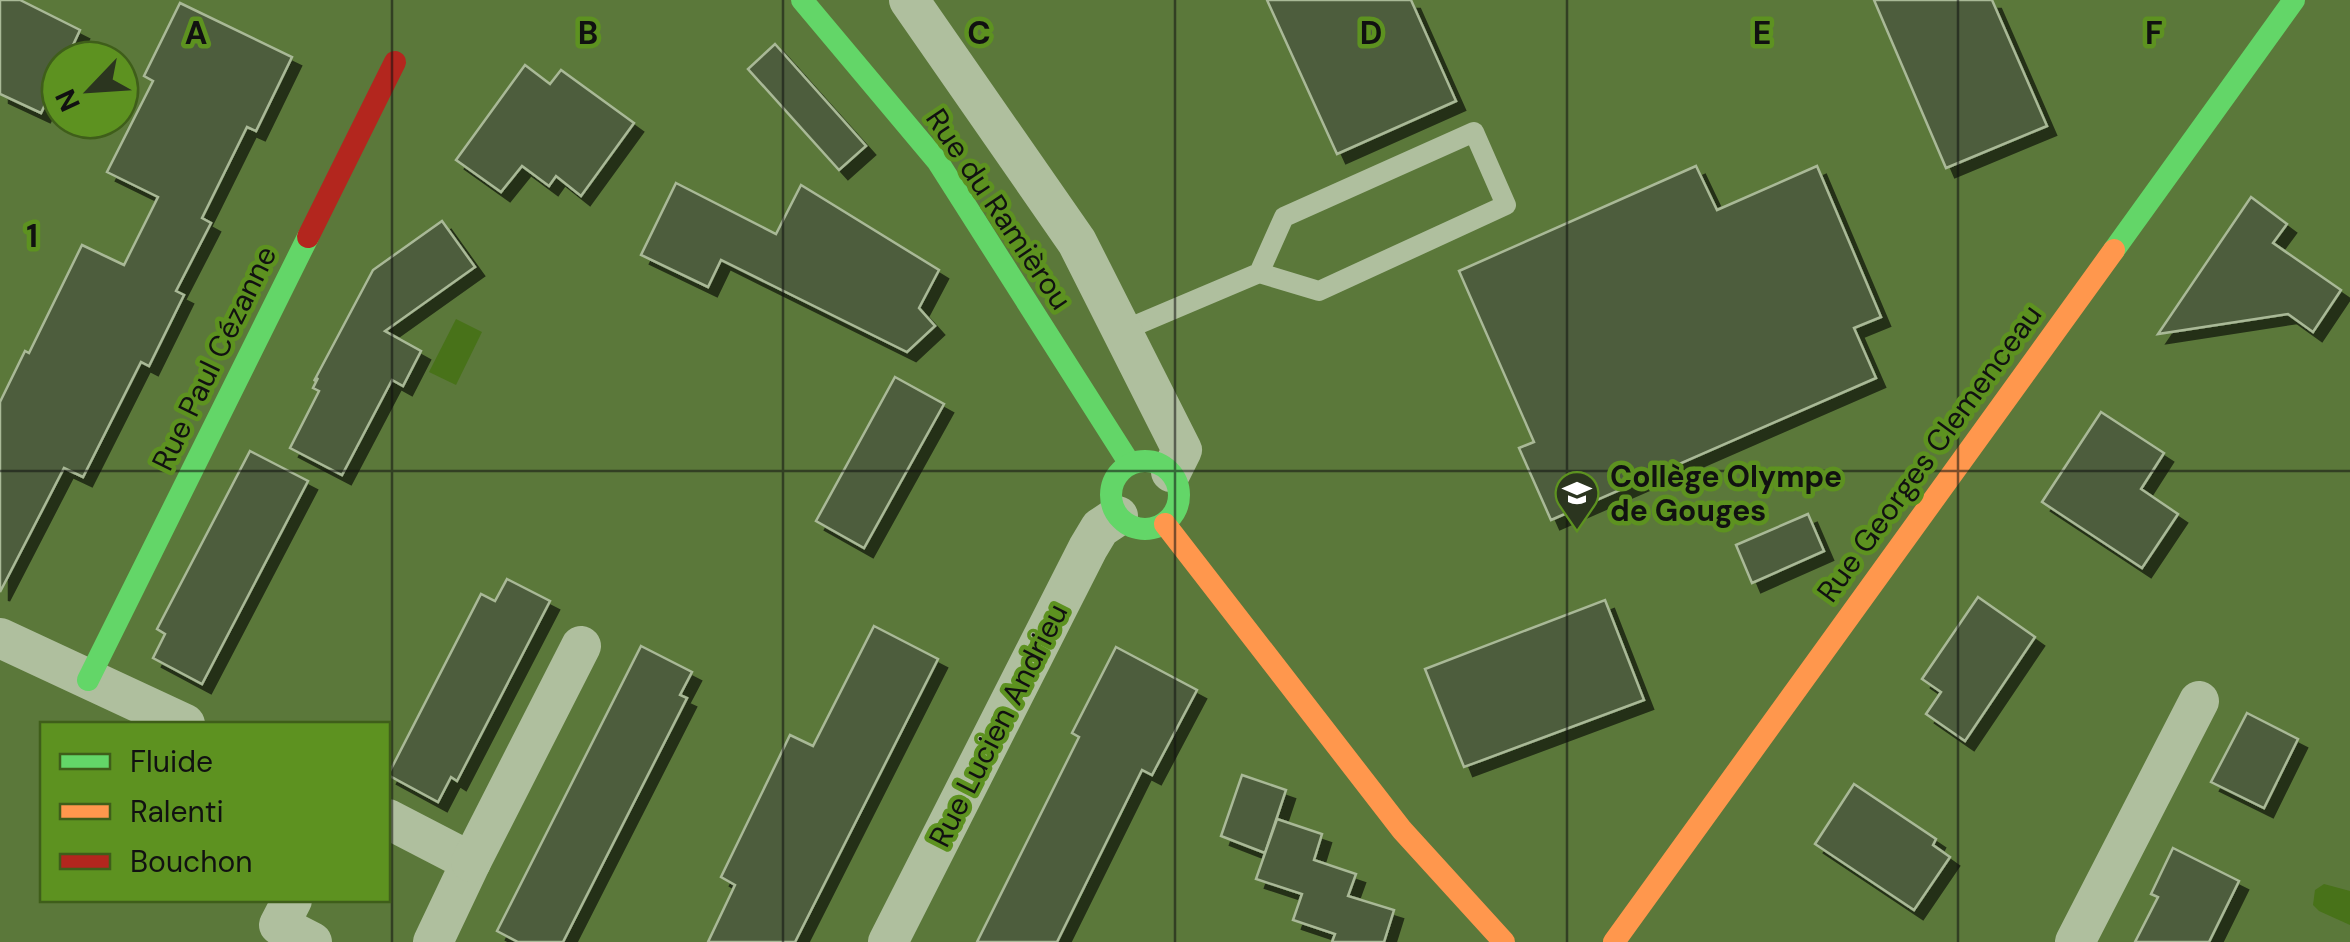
<svg xmlns="http://www.w3.org/2000/svg" width="2350" height="942" font-family="'DM Sans',sans-serif">
	<style>
		.water { fill: #487219 }
		.building { fill: #4e5d3d; stroke: #a9b997; stroke-width: 2.5; filter: url(#shadow) }
		.lines { fill: none; stroke-linecap: round; stroke-linejoin: round }
		.lane { stroke: #afbf9e; stroke-width: 20 }
		.street { stroke: #afbf9e; stroke-width: 40 }
		.fast { stroke: #63d668; stroke-width: 22 }
		.slow { stroke: #ff974d; stroke-width: 22 }
		.jam { stroke: #b3261e; stroke-width: 22 }
		.grid { fill: none; stroke: #111; stroke-width: 2.5; stroke-opacity: 0.55 }
		.labels { text-anchor: middle; dominant-baseline: central; stroke-width: 9; stroke-linejoin: round; paint-order: stroke }
		.street-label { font-size: 30px; fill: #111; stroke: #5d9220 }
		.poi-label { font-size: 30px; font-weight: bold; fill: #111; stroke: #5d9220; text-anchor: start }
		.grid-label { font-size: 32px; text-anchor: middle; font-weight: bold; fill: #111; stroke: #5d9220; stroke-width: 9; stroke-linejoin: round; paint-order: stroke }
	</style>
	<defs>
		<filter id="shadow"><feDropShadow dx="9" dy="9" stdDeviation="0" flood-color="#0009"/></filter>
	</defs>
	<rect width="100%" height="100%" fill="#5b783a"/>
	<g class="water">
		<polygon points="456,319 482,332 456,385 429,372"/>
		<polygon points="2324,884 2350,891 2350,925 2319,911 2313,905 2315,890"/>
	</g>
	<g class="building">
		<polygon points="0,0 20,0 80,30 66,60 60,60 60,73 41,113 0,94"/>
		<polygon points="1267,0 1411,0 1456,101 1337,154"/>
		<polygon points="1874,0 1992,0 2047,126 1946,168"/>
		<polygon points="180,3 292,57 256,131 247,127 202,218 211,223 176,291 184,295 149,366 141,362 83,477 64,468 0,592 0,402 25,351 29,353 82,245 124,265 158,197 107,172 153,81 144,76"/>
		<polygon points="775,44 866,146 839,170 748,69"/>
		<polygon points="525,65 550,84 561,70 634,123 581,196 556,176 549,186 522,166 501,192 456,160"/>
		<polygon points="1696,166 1717,210 1817,166 1881,317 1854,328 1876,378 1551,520 1519,448 1534,442 1459,271"/>
		<polygon points="676,183 776,234 801,185 939,270 919,308 935,326 907,352 721,260 708,287 641,255"/>
		<polygon points="2251,197 2287,224 2273,243 2341,290 2313,332 2288,314 2158,334"/>
		<polygon points="442,221 475,267 385,331 421,351 403,386 392,380 342,475 290,448 319,391 313,388 318,378 314,381 373,270"/>
		<polygon points="895,377 944,404 864,548 816,521"/>
		<polygon points="2101,412 2164,453 2141,489 2178,514 2142,568 2042,502"/>
		<polygon points="250,451 308,481 202,684 153,658 165,634 157,629"/>
		<polygon points="1808,514 1824,551 1752,583 1736,545"/>
		<polygon points="507,579 550,601 457,781 451,777 438,802 388,775 481,594 495,601"/>
		<polygon points="1978,597 2035,637 1965,741 1926,714 1941,692 1922,679"/>
		<polygon points="1605,600 1644,700 1464,767 1425,669"/>
		<polygon points="874,626 938,659 795,942 708,942 735,885 721,877 790,735 813,746"/>
		<polygon points="641,646 692,672 680,695 687,698 563,942 518,942 497,931"/>
		<polygon points="1116,647 1197,690 1152,775 1142,770 1057,942 977,942 1079,737 1072,733"/>
		<polygon points="2247,713 2298,739 2264,808 2211,782"/>
		<polygon points="1242,775 1286,790 1265,853 1221,836"/>
		<polygon points="1854,784 1936,839 1933,845 1950,857 1914,910 1815,844"/>
		<polygon points="1277,819 1322,834 1314,860 1356,874 1348,896 1394,910 1384,942 1332,942 1335,934 1293,920 1302,894 1256,879"/>
		<polygon points="2173,848 2239,881 2209,942 2135,942 2158,897 2151,894"/>
	</g>
	<g class="lines">
		<polyline class="lane" points="1122,331 1259,273 1319,291 1506,205 1474,132 1284,217 1259,273"/>
		<g class="street">
			<polyline points="909,0 1077,242 1182,450 1171,472"/>
			<polyline points="0,638 185,724"/>
			<polyline points="388,819 471,862 433,942"/>
			<polyline points="471,862 581,646"/>
			<polyline points="292,900 279,925 312,942"/>
			<polyline points="888,942 1088,548 1100,528 1118,516"/>
			<polyline points="2075,942 2199,701"/>
		</g>
		<g class="fast">
			<polyline points="802,0 938,162 1130,464"/>
			<polyline points="2114,250 2294,0"/>
			<circle cx="1145" cy="495" r="34"/>
			<polyline points="88,680 308,237"/>
		</g>
		<g class="slow">
			<polyline points="1165,524 1402,830 1504,942"/>
			<polyline points="1614,942 2114,250"/>
		</g>
		<polyline class="jam" points="308,237 395,62"/>
	</g>
	<path class="grid" d="M 392,0 L 392,942M 783,0 L 783,942M 1175,0 L 1175,942M 1567,0 L 1567,942M 1958,0 L 1958,942M 0,471 L 2350,471"/>
	<defs>
		<g id="school-pin" transform="scale(2.25)"><path d="M0 17L-7.5 6A9.5 9.5 0 1 1 7.5 6Z" fill="#2b351f" stroke="#5d9220"/><path d="M0-5L7-2L0 1L-7-2ZM-4 1L0 2.5L4 1V4Q0 6-4 4Z" fill="#fff"/></g>
	</defs>
	<g fill-rule="evenodd">
		<use href="#school-pin" x="1577" y="493"/>
	</g>
	<g class="labels">
		<g class="street-label">
			<text transform="translate(999 209) rotate(56)">Rue du Ramièrou</text>
			<text transform="translate(214 358) rotate(-64)">Rue Paul Cézanne</text>
			<text transform="translate(1929 453) rotate(-54)">Rue Georges Clemenceau</text>
			<text transform="translate(998 725) rotate(-63)">Rue Lucien Andrieu</text>
		</g>
		<g class="poi-label">
			<text x="1610" y="476">Collège Olympe<tspan x="1610" dy="34">de Gouges</tspan></text>
		</g>
	</g>
	<g class="grid-label">
		<text x="196" y="44">A</text>
		<text x="588" y="44">B</text>
		<text x="979" y="44">C</text>
		<text x="1371" y="44">D</text>
		<text x="1762" y="44">E</text>
		<text x="2154" y="44">F</text>
		<text x="32" y="247">1</text>
	</g>
	<rect x="40" y="722" width="350" height="180" fill="#5d9220" stroke="#3f5e1a" stroke-width="2.5"/>
	<rect x="60" y="754" width="50" height="15" fill="#63d668" stroke="#3f5e1a" stroke-width="2.5"/>
	<text x="130" y="772" font-size="30" fill="#111111">Fluide</text>
	<rect x="60" y="804" width="50" height="15" fill="#ff974d" stroke="#3f5e1a" stroke-width="2.5"/>
	<text x="130" y="822" font-size="30" fill="#111111">Ralenti</text>
	<rect x="60" y="854" width="50" height="15" fill="#b3261e" stroke="#3f5e1a" stroke-width="2.5"/>
	<text x="130" y="872" font-size="30" fill="#111111">Bouchon</text>
	<g transform="translate(90 90) rotate(245)"><circle r="48" fill="#5d9220" stroke="#3f5e1a" stroke-width="2.5"/>
	<path d="M0-8L18 38L0 25L-18 38Z" fill="#2b351f"/>
	<text y="-15" font-size="28" font-weight="bold" text-anchor="middle" fill="#111111">N</text>
	</g>
</svg>
